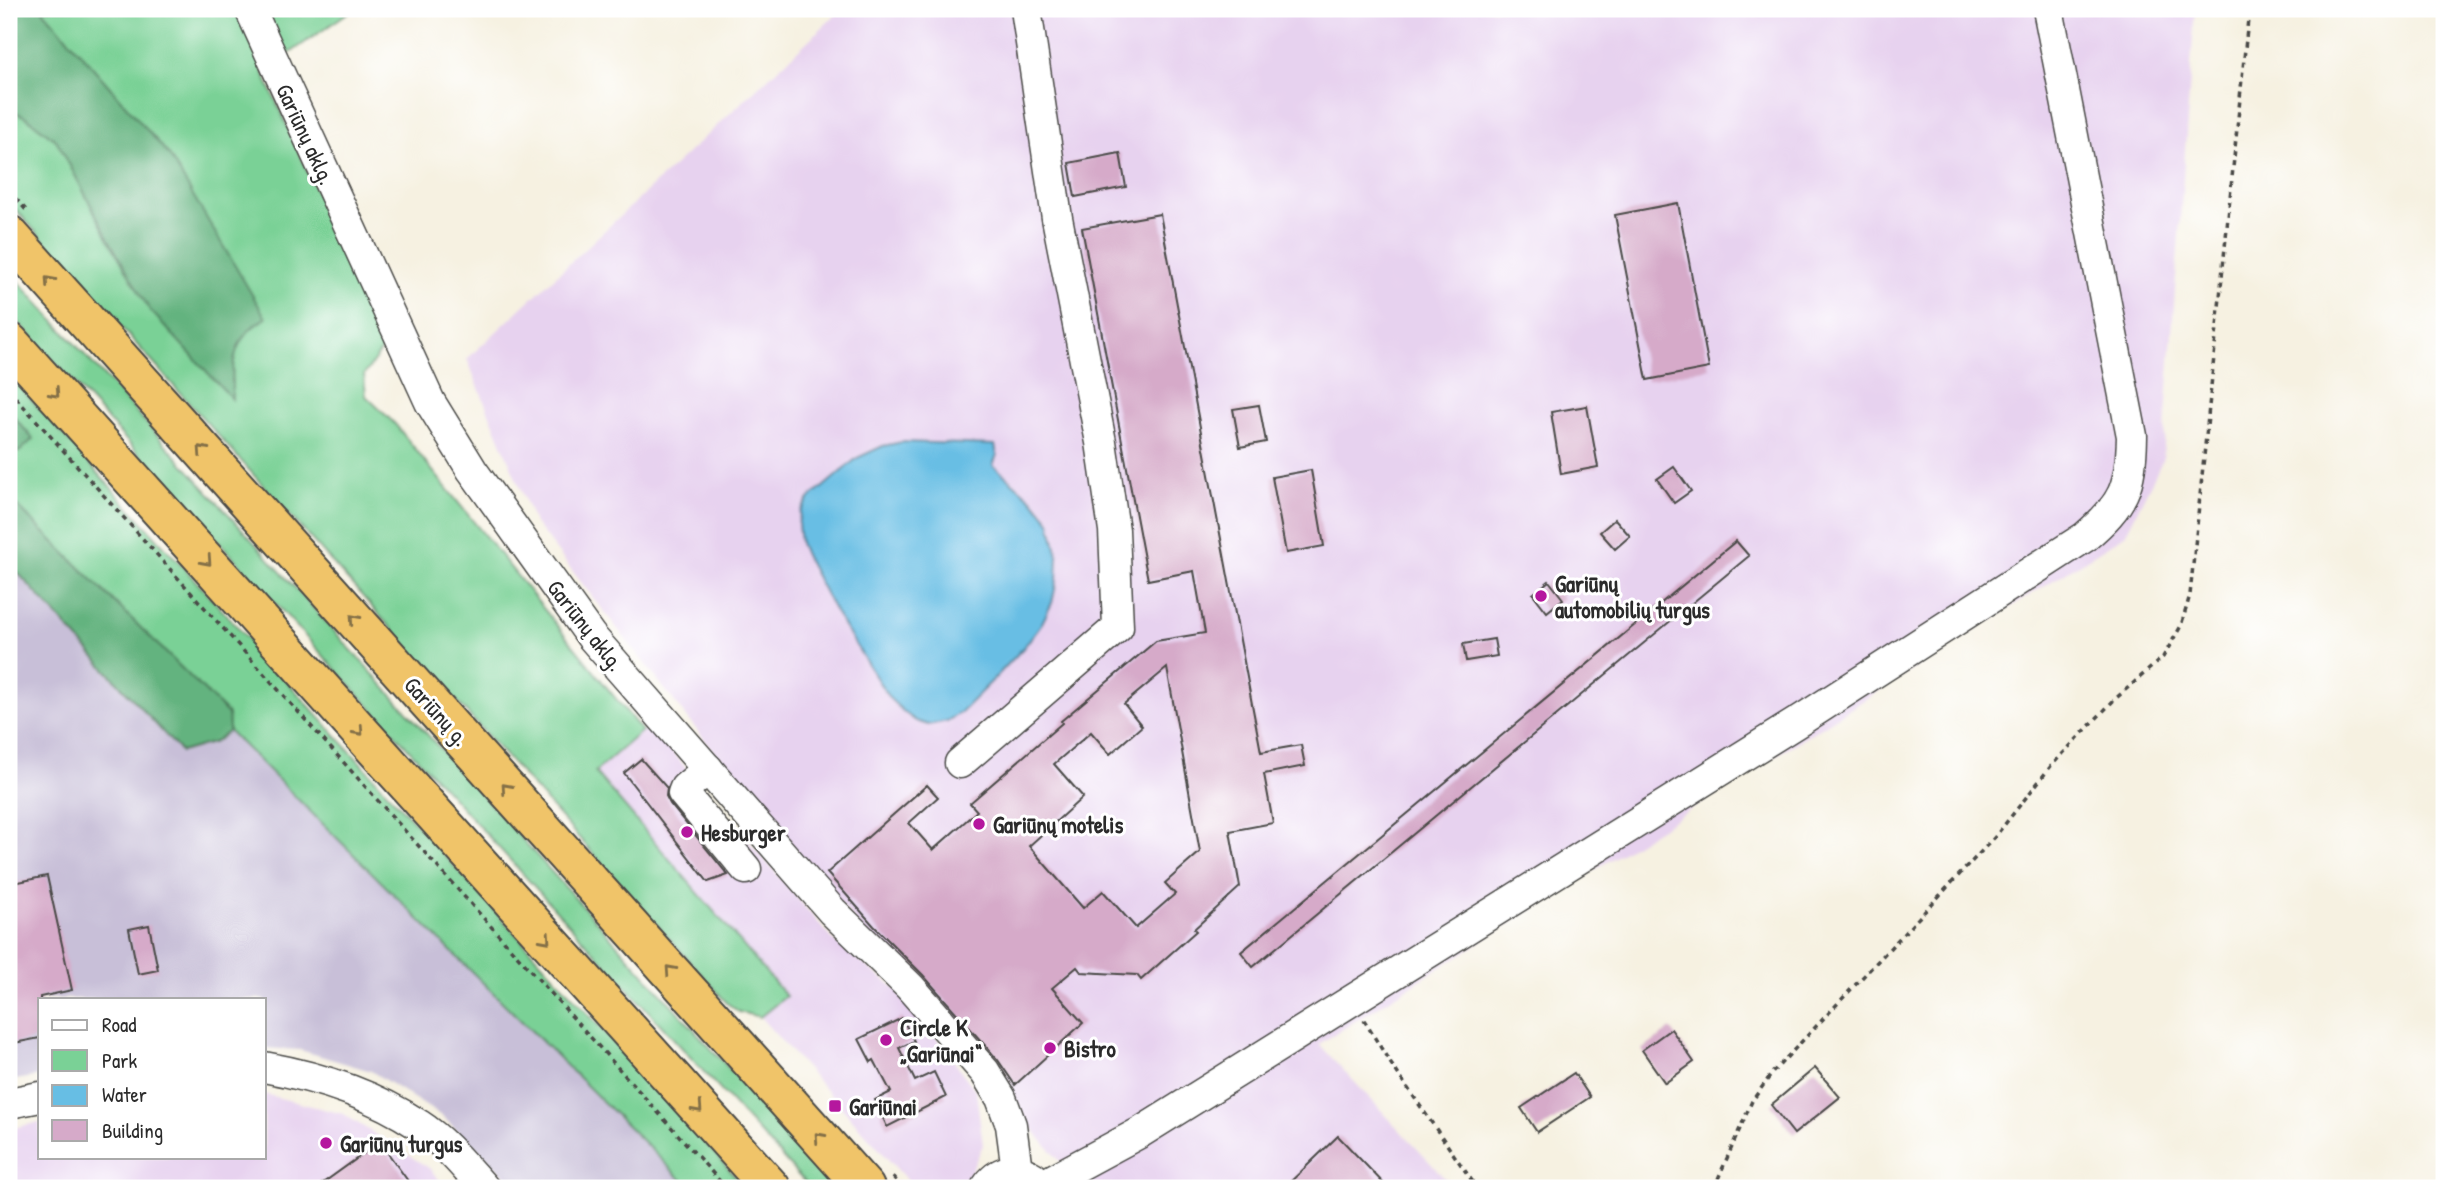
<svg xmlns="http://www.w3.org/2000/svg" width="2453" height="1197" font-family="'Patrick Hand',sans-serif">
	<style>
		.built { fill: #e7d2ef; fill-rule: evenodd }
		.industrial { fill: #c8bfd8 }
		.green { fill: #7ad196; stroke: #527e60; stroke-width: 2 }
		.forest { fill: #63b37f; stroke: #476f55; stroke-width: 2 }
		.water { fill: #67bee4; stroke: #497488; stroke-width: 2 }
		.building { fill: #d6aac9; fill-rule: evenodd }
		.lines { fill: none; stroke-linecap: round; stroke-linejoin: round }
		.minor-casing { stroke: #494946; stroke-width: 33 }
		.highway-casing { stroke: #494946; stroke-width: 42 }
		.path { stroke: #494946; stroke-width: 3.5; stroke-dasharray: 5 5; stroke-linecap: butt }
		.minor { stroke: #fff; stroke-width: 30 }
		.highway { stroke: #f0c469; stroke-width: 38 }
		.oneway { stroke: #847047 }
		.poi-dot { fill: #b5179e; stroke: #fff; stroke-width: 2.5 }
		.labels { text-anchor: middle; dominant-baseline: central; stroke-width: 6; stroke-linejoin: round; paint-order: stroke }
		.street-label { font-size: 23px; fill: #2b2b2b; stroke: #fff }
		.poi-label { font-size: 23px; font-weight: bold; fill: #2b2b2b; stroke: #fff; text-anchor: start }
	</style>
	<rect width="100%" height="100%" fill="#fff"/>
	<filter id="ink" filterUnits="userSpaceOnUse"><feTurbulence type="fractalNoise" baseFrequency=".0143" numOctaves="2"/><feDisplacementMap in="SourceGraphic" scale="14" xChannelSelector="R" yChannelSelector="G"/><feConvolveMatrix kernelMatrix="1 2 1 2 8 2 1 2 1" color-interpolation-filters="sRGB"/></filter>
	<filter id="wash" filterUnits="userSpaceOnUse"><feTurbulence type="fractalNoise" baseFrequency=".00686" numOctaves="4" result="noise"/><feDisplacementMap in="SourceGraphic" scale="28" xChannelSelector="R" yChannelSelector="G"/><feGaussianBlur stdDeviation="1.57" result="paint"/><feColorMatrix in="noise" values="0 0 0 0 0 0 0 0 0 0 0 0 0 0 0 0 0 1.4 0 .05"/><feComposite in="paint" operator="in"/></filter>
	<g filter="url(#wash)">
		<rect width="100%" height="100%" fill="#f6f1e1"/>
		<g class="built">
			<path d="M 842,9 L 2195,9 L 2163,459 L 2125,535 L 1319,1044 L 1454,1188 L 1083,1188 L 754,803 L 534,522 L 467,359 ZM 902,442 L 995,445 L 993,465 L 1020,487 L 1052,603 L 1042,623 L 1024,647 L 961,711 L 889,698 L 835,612 L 824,589 L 856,458 L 883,446 Z"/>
			<polygon points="649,725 835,942 905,996 976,1091 983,1145 969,1176 955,1188 914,1188 760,1017 785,996 595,772"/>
			<polygon points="264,1094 343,1114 429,1168 446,1188 9,1188 9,1129 40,1122 40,1157 264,1157"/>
		</g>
		<polygon class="industrial" points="9,563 181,752 215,742 229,731 690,1188 518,1188 443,1117 371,1071 300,1050 264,1048 264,999 40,999 40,1076 9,1081"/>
		<g class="green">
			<path d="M 42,9 L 353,9 L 263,72 L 385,346 L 364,375 L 366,396 L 395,424 L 642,731 L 595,772 L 786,996 L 760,1017 L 739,1012 L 727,1003 L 9,202 L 9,109 L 26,117 L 57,141 L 112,245 L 149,309 L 232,397 C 231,364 232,336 265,319 L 169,155 Z"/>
			<polygon points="9,271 837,1188 810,1188 9,312"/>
			<polygon points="9,375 746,1188 690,1188 229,731 228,714 9,498 9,451 19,452 32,439 9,411"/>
		</g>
		<g class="forest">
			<path d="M 9,9 L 42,9 L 169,155 L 266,318 C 233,335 231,365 232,399 L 149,309 L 112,245 L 57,141 L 26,117 L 9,109 Z"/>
			<polygon points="9,411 33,439 19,452 9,451"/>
			<polygon points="9,498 228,714 229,731 215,742 181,752 9,563"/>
		</g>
		<polygon class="water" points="902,442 995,445 997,455 993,465 1032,499 1050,521 1058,556 1057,580 1052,603 1042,623 1024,647 996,677 961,712 947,721 928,725 916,721 905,713 889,698 835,612 805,555 800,543 798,524 801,511 809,499 857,458 883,446"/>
		<g id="blocks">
			<g class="building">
				<polygon points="1120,153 1126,187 1075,197 1069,163"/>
				<polygon points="1678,203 1709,368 1647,380 1615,215"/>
				<path d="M 1160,214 L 1261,752 L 1301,745 L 1305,766 L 1264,774 L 1273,823 L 1230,831 L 1240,887 L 1194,929 L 1196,931 L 1141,980 L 1137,975 L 1081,972 L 1077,967 L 1052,988 L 1083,1023 L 1015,1085 L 998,1060 L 923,975 L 874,926 L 827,873 L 927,785 L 938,797 L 909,823 L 933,850 L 977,811 L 970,803 L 1062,723 L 1061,721 L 1156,641 L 1205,633 L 1194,571 L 1148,580 L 1082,228 ZM 1167,668 L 1200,852 L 1165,883 L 1175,894 L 1136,928 L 1103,891 L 1083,908 L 1029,846 L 1083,797 L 1054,764 L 1091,732 L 1110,754 L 1142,726 L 1124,704 Z"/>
				<polygon points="1259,405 1266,442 1240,447 1233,409"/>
				<polygon points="1587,406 1598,467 1561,474 1551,412"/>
				<polygon points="1674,467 1691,491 1674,503 1657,479"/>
				<polygon points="1311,470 1324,546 1286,553 1272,477"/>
				<polygon points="1615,519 1630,536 1615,549 1600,532"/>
				<polygon points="1736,541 1749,556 1253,967 1241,952"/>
				<polygon points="1549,581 1563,599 1547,612 1533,594"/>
				<polygon points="1494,639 1497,656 1466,661 1463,644"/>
				<polygon points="641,759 667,788 666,796 670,804 728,875 708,882 624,773"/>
				<polygon points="47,876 72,990 40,997 40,1038 9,1044 9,884"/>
				<polygon points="149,925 158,970 138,974 129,929"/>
				<polygon points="902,1018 914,1041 899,1048 915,1081 934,1072 946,1097 887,1127 875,1100 891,1092 874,1060 871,1062 859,1039"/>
				<polygon points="1671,1029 1694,1062 1665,1083 1642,1050"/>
				<polygon points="1815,1068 1840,1097 1794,1134 1771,1105"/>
				<polygon points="1574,1073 1590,1097 1537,1132 1521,1108"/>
				<polygon points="1338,1136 1388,1188 1284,1188"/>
				<polygon points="380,1142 413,1188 316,1188"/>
			</g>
		</g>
	</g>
	<g filter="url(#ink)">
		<use href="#blocks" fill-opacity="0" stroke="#494946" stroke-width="2"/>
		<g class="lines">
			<g class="minor-casing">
				<g id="minor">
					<polyline points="250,9 430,402 472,470 591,636 832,911 910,987 985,1072 1001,1098 1011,1125 1017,1170"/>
					<polyline points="960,763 1118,627 1114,530 1101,442 1057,218 1026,9"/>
					<polyline points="708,769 685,788 683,793 746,869"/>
					<path d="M 264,1067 C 319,1077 373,1094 419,1125 C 444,1141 464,1166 484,1188"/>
					<polyline points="9,1103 40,1097"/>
					<path d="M 1041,1186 L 1141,1132 L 1804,718 L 2085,537 C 2124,504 2131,487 2132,436 L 2048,9"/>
					<path d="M 986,1188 C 997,1171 1015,1165 1033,1177"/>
				</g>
			</g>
			<g class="highway-casing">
				<g id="highway">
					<polyline points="9,235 865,1188"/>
					<polyline points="9,342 771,1188"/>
				</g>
			</g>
			<g class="path">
				<polyline points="9,191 26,210"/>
				<polyline points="9,390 726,1188"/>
				<polyline points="1364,1020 1389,1061 1477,1188"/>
				<polyline points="893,1177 903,1188"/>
				<polyline points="1714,1188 1752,1101 1773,1072 1994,838 2051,766 2114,700 2163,657 2181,626 2190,595 2249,9"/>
			</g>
			<use href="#minor" class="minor"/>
			<use href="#highway" class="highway"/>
		</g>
		<defs><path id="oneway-chevron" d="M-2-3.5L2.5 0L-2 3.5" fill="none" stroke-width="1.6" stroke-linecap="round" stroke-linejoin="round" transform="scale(1.75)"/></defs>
		<g class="oneway">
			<use href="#oneway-chevron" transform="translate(49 281) rotate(-132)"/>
			<use href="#oneway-chevron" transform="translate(55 393) rotate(48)"/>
			<use href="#oneway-chevron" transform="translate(202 450) rotate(-132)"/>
			<use href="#oneway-chevron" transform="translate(207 561) rotate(48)"/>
			<use href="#oneway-chevron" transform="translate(354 619) rotate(-132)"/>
			<use href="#oneway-chevron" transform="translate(359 731) rotate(48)"/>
			<use href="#oneway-chevron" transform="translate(506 788) rotate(-132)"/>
			<use href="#oneway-chevron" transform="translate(546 939) rotate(48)"/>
			<use href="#oneway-chevron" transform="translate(670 970) rotate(-132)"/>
			<use href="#oneway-chevron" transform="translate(698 1108) rotate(48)"/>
			<use href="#oneway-chevron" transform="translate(819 1137) rotate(-132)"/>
		</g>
	</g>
	<g class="poi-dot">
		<circle cx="1541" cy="596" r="7"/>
		<circle cx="979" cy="824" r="7"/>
		<circle cx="687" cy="832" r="7"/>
		<circle cx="886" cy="1040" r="7"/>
		<circle cx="1050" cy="1048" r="7"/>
		<rect x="828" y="1099" width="14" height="14" rx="3.5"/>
		<circle cx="326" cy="1143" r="7"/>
	</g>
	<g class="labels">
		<g class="street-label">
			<text transform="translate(306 134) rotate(65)">Gariūnų aklg.</text>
			<text transform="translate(586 625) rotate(52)">Gariūnų aklg.</text>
			<text transform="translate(437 711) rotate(48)">Gariūnų g.</text>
		</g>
		<g class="poi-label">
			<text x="1555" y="583">Gariūnų<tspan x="1555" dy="26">automobilių turgus</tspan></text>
			<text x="993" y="824">Gariūnų motelis</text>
			<text x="701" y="832">Hesburger</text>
			<text x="900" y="1027">Circle K<tspan x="900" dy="26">„Gariūnai“</tspan></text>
			<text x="1064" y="1048">Bistro</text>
			<text x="849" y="1106">Gariūnai</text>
			<text x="340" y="1143">Gariūnų turgus</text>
		</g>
	</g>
	<rect width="2453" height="1197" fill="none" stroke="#fff" stroke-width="35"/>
	<rect x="38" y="998" width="228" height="161" fill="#ffffff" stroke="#aaaaaa" stroke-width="2"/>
	<rect x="52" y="1020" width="35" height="10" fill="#ffffff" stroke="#aaaaaa" stroke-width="2"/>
	<text x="102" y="1032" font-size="21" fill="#2b2b2b">Road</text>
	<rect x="52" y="1050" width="35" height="21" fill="#7ad196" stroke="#aaaaaa" stroke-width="2"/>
	<text x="102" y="1068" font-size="21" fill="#2b2b2b">Park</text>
	<rect x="52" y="1085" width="35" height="21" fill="#67bee4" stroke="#aaaaaa" stroke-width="2"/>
	<text x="102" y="1102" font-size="21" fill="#2b2b2b">Water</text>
	<rect x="52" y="1120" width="35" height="21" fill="#d6aac9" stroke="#aaaaaa" stroke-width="2"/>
	<text x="102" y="1138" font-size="21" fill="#2b2b2b">Building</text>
</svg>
